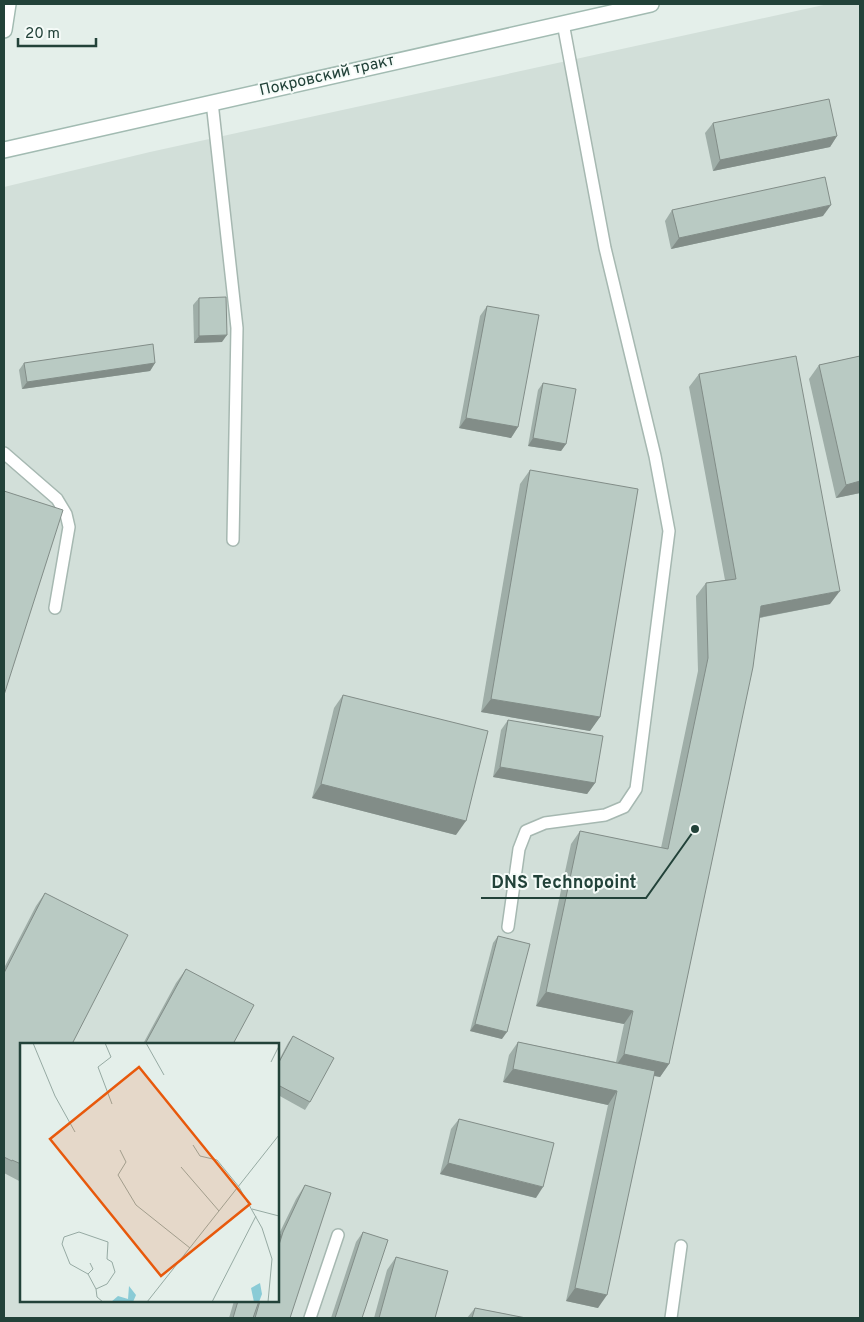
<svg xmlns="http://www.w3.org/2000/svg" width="864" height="1322" font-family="Overpass,sans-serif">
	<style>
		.built { fill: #d2dfd9; fill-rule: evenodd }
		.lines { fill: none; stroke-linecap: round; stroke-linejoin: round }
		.lane-casing { stroke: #a6b8b1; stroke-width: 14 }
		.secondary-casing { stroke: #a2bbb2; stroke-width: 18 }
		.lane { stroke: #fff; stroke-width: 11 }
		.secondary { stroke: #fff; stroke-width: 15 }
		.wall { fill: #9faea8 }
		.shaded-wall { fill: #828d88 }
		.building { fill: #b9cac3; stroke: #828d88 }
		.labels { text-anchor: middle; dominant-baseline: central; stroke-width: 4; stroke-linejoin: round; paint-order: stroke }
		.street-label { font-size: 16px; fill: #224239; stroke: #f5fbf8 }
		.inset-road { fill: none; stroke: #96aaa3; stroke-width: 1 }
		.view { fill: #e8590c; fill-opacity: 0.15; stroke: #e8590c; stroke-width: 2.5 }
		.inset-edge { fill: none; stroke: #224239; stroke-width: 2.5 }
		.leader { fill: none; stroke: #224239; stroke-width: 2 }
		.callout-dot { fill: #224239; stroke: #f5fbf8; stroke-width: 2 }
		.callout-label { font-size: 18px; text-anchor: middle; font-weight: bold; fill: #224239; stroke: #f5fbf8; stroke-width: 4; stroke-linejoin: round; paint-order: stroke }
	</style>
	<rect width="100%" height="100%" fill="#e4efea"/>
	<path class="built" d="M 828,4 L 860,4 L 860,1318 L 4,1318 L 4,187 L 150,152 ZM 21,1044 L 278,1044 L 278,1301 L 21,1301 Z"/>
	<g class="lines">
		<g class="lane-casing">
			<g id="lane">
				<polyline points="212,102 237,328 233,540"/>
				<polyline points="4,453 57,499 66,514 69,527 55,608"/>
				<polyline points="508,927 519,849 526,831 545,823 605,815 624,807 636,789 669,531 655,456 605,248 563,23"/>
				<polyline points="310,1318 338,1235"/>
				<polyline points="671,1318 681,1246"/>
			</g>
		</g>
		<g class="secondary-casing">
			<g id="secondary">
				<polyline points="4,30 8,4"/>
				<polyline points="4,150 651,4"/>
			</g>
		</g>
		<use href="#lane" class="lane"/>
		<use href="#secondary" class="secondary"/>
	</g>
	<g class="wall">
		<polygon points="713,123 837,136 830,147 713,171 705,133"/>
		<polygon points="672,210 823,216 671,249 665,221"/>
		<polygon points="199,298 222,342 194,343 193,305"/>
		<polygon points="487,306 518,427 511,438 459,428 480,316"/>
		<polygon points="860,356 860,493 836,498 809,379 819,365"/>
		<polygon points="24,363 155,363 150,371 22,389 19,370"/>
		<polygon points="699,374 830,604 760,618 669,1064 660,1077 654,1076 598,1308 566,1301 608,1105 503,1082 509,1055 518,1042 616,1062 624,1024 536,1006 571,844 580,831 661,848 698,671 696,596 706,583 725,580 689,387"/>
		<polygon points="543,383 566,444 561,451 528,446 538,390"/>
		<polygon points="530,470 600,717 590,731 481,712 520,484"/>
		<polygon points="343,695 456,835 312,798 334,708"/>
		<polygon points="508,720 595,783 587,794 493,777 501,730"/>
		<polygon points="45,893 21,1044 21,1182 4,1173 4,968 36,906"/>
		<polygon points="498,936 502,1039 470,1031 493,943"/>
		<polygon points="186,969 233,1044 143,1044 176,983"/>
		<polygon points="293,1036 310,1102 305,1110 278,1095 278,1062 288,1043"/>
		<polygon points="459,1119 536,1198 440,1174 451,1129"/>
		<polygon points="305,1185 290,1318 229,1318 234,1301 278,1301 278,1234 279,1234 296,1199"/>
		<polygon points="363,1232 362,1318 331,1318 356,1242"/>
		<polygon points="396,1257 435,1318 374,1318 387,1270"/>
		<polygon points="475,1308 526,1318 467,1318"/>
	</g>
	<g class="shaded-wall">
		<polygon points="837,136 830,147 713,171 720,160"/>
		<polygon points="831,205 823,216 671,249 679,238"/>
		<polygon points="227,335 222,342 194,343 199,336"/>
		<polygon points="155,363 150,371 22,389 27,382"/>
		<polygon points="466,418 518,427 511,438 459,428"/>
		<polygon points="533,438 566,444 561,451 528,446"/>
		<polygon points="860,481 860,493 836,498 846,485"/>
		<polygon points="840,591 830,604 752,619 761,606"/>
		<polygon points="491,699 600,717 590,731 481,712"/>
		<polygon points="500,767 595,783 587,794 493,777"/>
		<polygon points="321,784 466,821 456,835 312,798"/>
		<polygon points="546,992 633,1011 624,1024 536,1006"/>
		<polygon points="475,1024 507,1032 502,1039 470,1031"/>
		<polygon points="624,1054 669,1064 660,1077 615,1067"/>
		<polygon points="513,1069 617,1091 608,1105 503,1082"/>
		<polygon points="448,1163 543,1187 536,1198 440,1174"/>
		<polygon points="575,1288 607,1295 598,1308 566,1301"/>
	</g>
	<g class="building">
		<polygon points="829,99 837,136 720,160 713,123"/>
		<polygon points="825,177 831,205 679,238 672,210"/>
		<polygon points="226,297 227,335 199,336 199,298"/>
		<polygon points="487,306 539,315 518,427 466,418"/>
		<polygon points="153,344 155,363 27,382 24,363"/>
		<polygon points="796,356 840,591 761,606 753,667 669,1064 624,1054 633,1011 546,992 580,831 668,849 708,658 706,583 736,579 699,374"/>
		<polygon points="860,356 860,481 846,485 819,365"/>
		<polygon points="543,383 576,389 566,444 533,438"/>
		<polygon points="530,470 638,489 600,717 491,699"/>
		<polygon points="4,491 63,510 4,695"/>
		<polygon points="343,695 488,731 466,821 321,784"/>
		<polygon points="508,720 603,736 595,783 500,767"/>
		<polygon points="45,893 128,935 72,1044 21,1044 21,1164 12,1160 12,1161 4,1157 4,973"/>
		<polygon points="498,936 530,944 507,1032 475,1024"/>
		<polygon points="186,969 254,1005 233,1044 145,1044"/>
		<polygon points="293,1036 334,1058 310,1102 278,1085 278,1064"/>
		<polygon points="518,1042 655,1071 607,1295 575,1288 617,1091 513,1069"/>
		<polygon points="459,1119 554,1143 543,1187 448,1163"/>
		<polygon points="305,1185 331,1193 290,1318 255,1318 260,1301 278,1301 278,1248 283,1232"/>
		<polygon points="363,1232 388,1240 362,1318 335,1318"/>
		<polygon points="278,1234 281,1235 278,1245"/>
		<polygon points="396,1257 448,1271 435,1318 379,1318"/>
		<polygon points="238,1301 259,1301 253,1318 233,1318"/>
		<polygon points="475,1308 526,1318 472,1318"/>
	</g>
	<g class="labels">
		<g class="street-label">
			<text transform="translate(327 76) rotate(-13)">Покровский тракт</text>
		</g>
	</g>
	<g transform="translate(20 1043)">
		<rect width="259" height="259" fill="#e4efea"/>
		<path d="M 240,240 L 242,251 L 239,259 L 234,259 L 231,245 ZM 109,243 L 116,252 L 113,259 L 91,259 L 98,253 L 108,256 Z" fill="#8acbd6"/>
		<path class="inset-road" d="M 13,0 L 35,53 L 55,89M 85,0 L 91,14 L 78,24 L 92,61M 126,0 L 144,32M 251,19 L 259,3M 173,102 L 180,113 L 197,117 L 219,144 L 242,185 L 252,216 L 248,259M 100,107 L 106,119 L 98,132 L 116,162 L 170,205M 161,124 L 199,168M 232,166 L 259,173M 70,220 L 73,226 L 68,231 L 50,221 L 42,201 L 44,194 L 59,189 L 88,199 L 87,216 L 92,219 L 95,229 L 87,241 L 76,246 L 77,254 L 83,259M 68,231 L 76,246M 127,259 L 259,92M 192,259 L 236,173"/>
		<path class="view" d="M 119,24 L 230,161 L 141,233 L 30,96 Z"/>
		<rect width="259" height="259" class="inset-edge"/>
	</g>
	<path class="leader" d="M695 829L646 898H481"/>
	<circle class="callout-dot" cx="695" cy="829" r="5"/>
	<g class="callout-label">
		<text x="564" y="888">DNS Technopoint</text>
	</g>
	<rect width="864" height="1322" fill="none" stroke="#224239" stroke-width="10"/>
	<path d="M18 38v8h78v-8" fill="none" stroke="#224239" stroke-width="2.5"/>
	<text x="25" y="38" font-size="15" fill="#224239" stroke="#f5fbf8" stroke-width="4" paint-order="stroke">20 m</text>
</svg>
